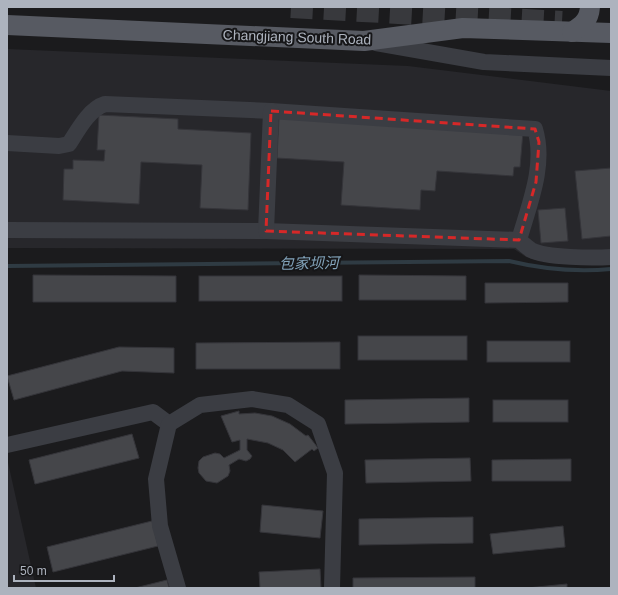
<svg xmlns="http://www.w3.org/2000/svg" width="618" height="595" font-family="Helvetica,'Noto Sans SC',sans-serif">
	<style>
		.built { fill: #27272b }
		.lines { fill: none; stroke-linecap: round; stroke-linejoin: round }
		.stream { stroke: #2f3b43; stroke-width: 4 }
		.building { fill: #45464a; stroke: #35353a }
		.highway-tunnel { stroke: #38393d; stroke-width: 22; stroke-dasharray: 22 11; stroke-linecap: butt }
		.minor { stroke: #3b3d43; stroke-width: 16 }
		.major { stroke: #575a62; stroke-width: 20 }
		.marked { fill: none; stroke: #d62828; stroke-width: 3; stroke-dasharray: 8 5; stroke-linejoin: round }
		.labels { text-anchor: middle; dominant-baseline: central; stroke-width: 4; stroke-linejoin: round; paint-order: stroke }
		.street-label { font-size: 14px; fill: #adb3be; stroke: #161618 }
		.water-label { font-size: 15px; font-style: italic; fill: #82a3ba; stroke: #161618 }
	</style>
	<rect width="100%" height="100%" fill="#1b1b1d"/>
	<g class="built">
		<polygon points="7,49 408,66 611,91 611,263 540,261 526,257 514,249 7,248"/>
		<polygon points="7,458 36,588 7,588"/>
	</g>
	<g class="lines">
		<path class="stream" d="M 7,266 L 509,261 C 542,269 577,272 611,269"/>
	</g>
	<g class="building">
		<polygon points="99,115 178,119 178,129 251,133 248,210 200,208 202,165 141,162 139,204 63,200 64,169 73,169 73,160 104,161 105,150 97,150"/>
		<polygon points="279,117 523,132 520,167 514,167 513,176 437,171 435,191 421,190 420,210 341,205 344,162 277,158"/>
		<polygon points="611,168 611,236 582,239 575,171"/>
		<polygon points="565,208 568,241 541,243 538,210"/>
		<polygon points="33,275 176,276 176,302 33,302"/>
		<polygon points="359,275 466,276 466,300 359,300"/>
		<rect x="199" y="276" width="143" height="25"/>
		<polygon points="485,283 568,283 568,302 485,303"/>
		<rect x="358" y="336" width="109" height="24"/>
		<rect x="487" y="341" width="83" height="21"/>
		<polygon points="340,342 340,369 196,369 196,343"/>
		<polygon points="119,347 174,348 174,373 122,371 14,400 7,376"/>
		<polygon points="469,398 469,422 345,424 345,400"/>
		<rect x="493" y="400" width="75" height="22"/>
		<polygon points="239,411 239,414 255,413 272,416 290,424 306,436 308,435 318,448 314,451 312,449 295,462 283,450 268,443 247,439 247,450 252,456 250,459 246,461 239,459 229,465 230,471 228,476 217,483 206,481 199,473 198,468 199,461 203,457 215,453 220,454 224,458 240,450 240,440 232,442 221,416"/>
		<polygon points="132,434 139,458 35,484 29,460"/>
		<polygon points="470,458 471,481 366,483 365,460"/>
		<polygon points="571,459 571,481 492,481 492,460"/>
		<polygon points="262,505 323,511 320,538 260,532"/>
		<polygon points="473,517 473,543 359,545 359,519"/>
		<polygon points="152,521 158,546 53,572 47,547"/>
		<polygon points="563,526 565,547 493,554 490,534"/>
		<polygon points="320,569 321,588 260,588 259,572"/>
		<polygon points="475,577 475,588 353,588 353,578"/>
		<polygon points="167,580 169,588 135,588"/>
		<polygon points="567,584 567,588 527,588"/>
	</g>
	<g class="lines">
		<polyline class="highway-tunnel" points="291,7 562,22"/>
		<g class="minor">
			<polyline points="376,43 484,62 611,68"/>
			<path d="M 7,143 L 59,146 L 69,144 C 78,130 89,109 105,104 L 271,111 L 535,129 C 546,165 529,205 519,240"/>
			<path d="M 7,230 L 266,231 L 519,240 C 522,243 527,247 531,250 C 546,258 594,258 611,257"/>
			<polyline points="266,231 271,111"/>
			<polyline points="7,445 153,412 169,424"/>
			<polyline points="178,588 160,526 156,479 169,424 200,405 252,399 288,405 318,424 335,473 332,588"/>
		</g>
		<g class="major">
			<polyline points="7,25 364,41 463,28 611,33"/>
			<path d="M 572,32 C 583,25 589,20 590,7"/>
		</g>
	</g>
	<path class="marked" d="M 271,111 L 535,129 L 539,142 L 536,182 L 519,240 L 266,231 Z"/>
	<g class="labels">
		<g class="street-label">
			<text transform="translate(297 37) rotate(2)">Changjiang South Road</text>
		</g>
		<g class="water-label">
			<text transform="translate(309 263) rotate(-1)">包家坝河</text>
		</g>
	</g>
	<rect width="618" height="595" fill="none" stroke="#adb3be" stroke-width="16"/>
	<path d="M14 575v6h100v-6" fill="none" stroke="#adb3be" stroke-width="2"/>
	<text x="20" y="575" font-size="12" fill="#adb3be" stroke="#161618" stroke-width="3" paint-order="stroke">50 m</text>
</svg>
